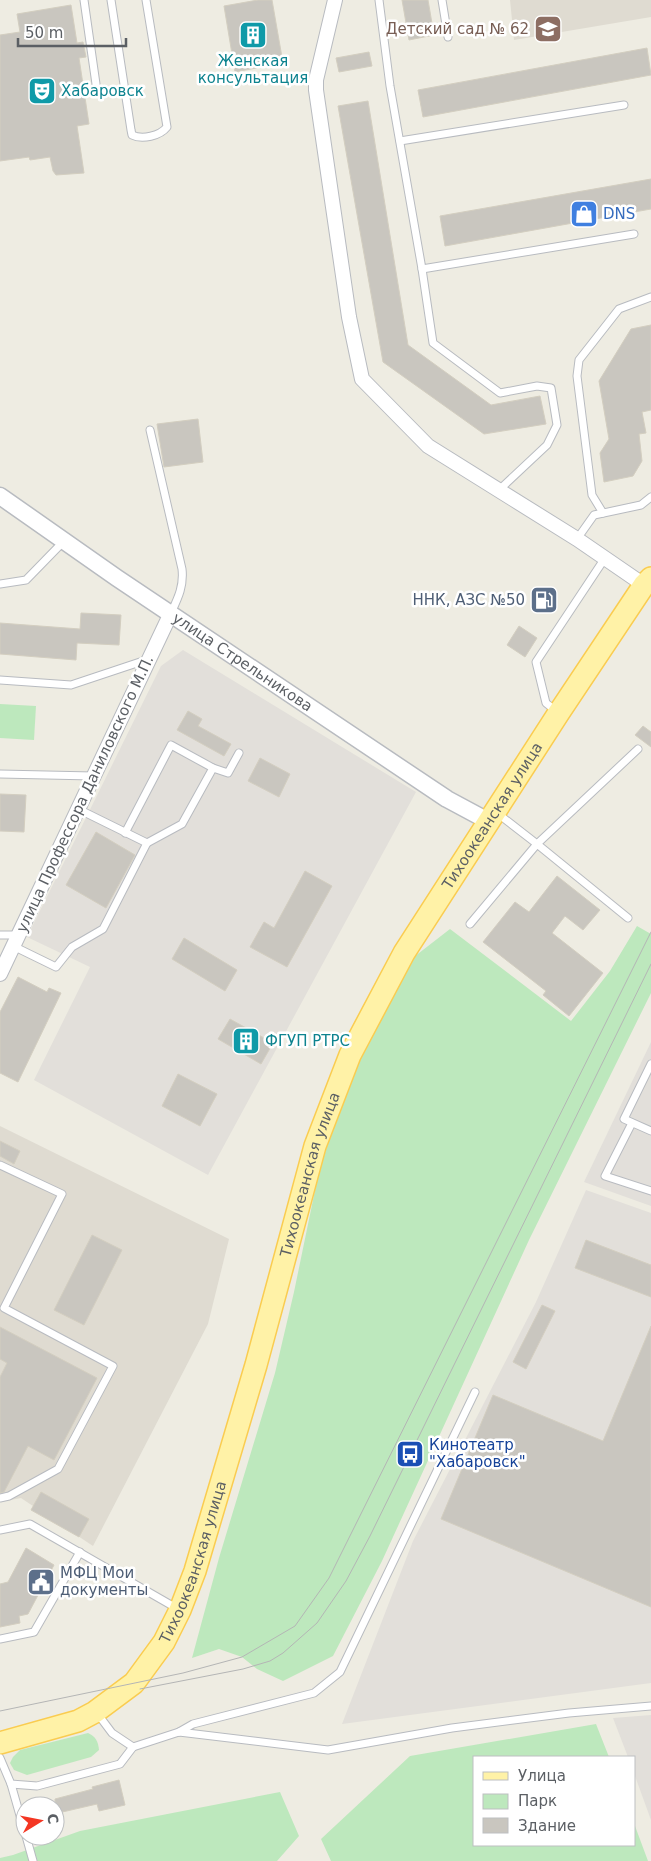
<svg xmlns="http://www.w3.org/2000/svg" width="651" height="1861" font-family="'DejaVu Sans',sans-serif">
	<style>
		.industrial { fill: #e2dfda }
		.education { fill: #dfdbd1 }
		.green { fill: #bde8bd }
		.building { fill: #c9c6bf; stroke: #d3cec0 }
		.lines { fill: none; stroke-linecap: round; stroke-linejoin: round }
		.service-casing { stroke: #b8bbc0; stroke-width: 9 }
		.minor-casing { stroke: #b8bbc0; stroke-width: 16 }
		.tertiary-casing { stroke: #b8bbc0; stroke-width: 19 }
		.primary-casing { stroke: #facc50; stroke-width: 24 }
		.service { stroke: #fff; stroke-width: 7 }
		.minor { stroke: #fff; stroke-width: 14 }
		.tertiary { stroke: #fff; stroke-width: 16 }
		.primary { stroke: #fff2a7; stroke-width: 21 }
		.tram { stroke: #b4b5b5; stroke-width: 1 }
		.labels { text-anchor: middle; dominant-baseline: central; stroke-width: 5; stroke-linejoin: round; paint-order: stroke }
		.education-label { font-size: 15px; fill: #785e54; stroke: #fff; text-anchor: end }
		.culture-label { font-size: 15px; fill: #0d838f; stroke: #fff; text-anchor: start }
		.shop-label { font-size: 15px; fill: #366cbe; stroke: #fff; text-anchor: start }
		.service-label { font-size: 15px; fill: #4e5e75; stroke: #fff; text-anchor: end }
		.street-label { font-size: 15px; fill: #5b5f64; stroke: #fff }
		.transit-label { font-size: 15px; fill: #164399; stroke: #fff; text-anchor: start }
	</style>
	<rect width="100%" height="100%" fill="#eeece2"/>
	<g class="industrial">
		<polygon points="183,650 416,792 208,1175 34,1080 90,967 27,937 161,666"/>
		<polygon points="651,1042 651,1206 584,1182"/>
		<polygon points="586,1190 651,1213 651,1683 342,1724 413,1541 536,1302"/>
		<polygon points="651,1715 651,1820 635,1776 635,1757 628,1757 613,1718"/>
	</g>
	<g class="education">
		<polygon points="510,0 651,0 651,17 514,40"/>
		<polygon points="0,1126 229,1239 208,1324 93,1546 21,1498 0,1502"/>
	</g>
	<g class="green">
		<polygon points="0,704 36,706 34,740 0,738"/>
		<polygon points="637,926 651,934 651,993 529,1240 382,1561 333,1656 283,1681 257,1669 242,1657 219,1649 192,1658 219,1558 275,1373 294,1292 319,1171 347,1086 379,1013 410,960 450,929 571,1021 610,971"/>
		<polygon points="596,1724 609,1757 475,1757 475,1845 635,1845 635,1826 648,1861 331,1861 321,1839 410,1756"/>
		<path d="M 88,1733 C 96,1737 98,1741 99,1750 L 91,1757 L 27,1775 L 14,1770 L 10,1763 L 13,1757 L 20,1750 Z"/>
		<polygon points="280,1792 299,1836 277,1861 0,1861 0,1858 13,1855 80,1831"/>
	</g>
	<g class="building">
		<polygon points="258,0 272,0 283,63 235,72 224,6"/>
		<polygon points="402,0 428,0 434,35 409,40"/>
		<polygon points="71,5 77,43 83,42 86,57 79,58 89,124 77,126 84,173 56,175 53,171 50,157 30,160 29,157 0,161 0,35 20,32 17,14"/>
		<polygon points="647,48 651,75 423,117 418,90"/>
		<polygon points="369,52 372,66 339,72 336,58"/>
		<polygon points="368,101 408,345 491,405 540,396 546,424 484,434 383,362 338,106"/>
		<polygon points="651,179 651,209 445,246 440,216"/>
		<polygon points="651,325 651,410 642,412 646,433 639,434 642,461 633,476 604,482 600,453 609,439 599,381 631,329"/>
		<polygon points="198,419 203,462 164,467 157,424"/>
		<polygon points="81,613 121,615 119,645 77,643 76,660 0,654 0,623 80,629"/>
		<polygon points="519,626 537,638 525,657 507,645"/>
		<polygon points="188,711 202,719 198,726 231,744 224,756 177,730"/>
		<polygon points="643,726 651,732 651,747 635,735"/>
		<polygon points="260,758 290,774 279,797 248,781"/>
		<polygon points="0,794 26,795 24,832 0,831"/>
		<polygon points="96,832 135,855 106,908 66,885"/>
		<polygon points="305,871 332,886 287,967 250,947 264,922 274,928"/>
		<polygon points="557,876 600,910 583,930 565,916 552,933 603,973 569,1016 543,995 546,991 483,942 515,902 529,912"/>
		<polygon points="184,938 237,970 225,991 172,959"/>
		<polygon points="18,977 47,992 49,988 61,993 18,1082 0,1073 0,1012"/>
		<polygon points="230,1019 273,1043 261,1064 218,1039"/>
		<polygon points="178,1074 217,1094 200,1126 162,1106"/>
		<polygon points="0,1141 20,1151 14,1164 0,1156"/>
		<polygon points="92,1235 122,1250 84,1325 54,1310"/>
		<polygon points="586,1240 651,1265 651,1297 575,1268"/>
		<polygon points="542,1305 555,1311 526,1369 513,1362"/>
		<polygon points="651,1326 651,1607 441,1519 493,1395 603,1441"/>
		<polygon points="0,1327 97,1378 54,1460 28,1446 4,1492 0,1493 0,1377 7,1363 0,1359"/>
		<polygon points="41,1492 89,1519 79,1537 31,1510"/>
		<polygon points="26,1548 54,1565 28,1614 19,1616 20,1623 0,1627 0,1584 8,1582"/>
		<polygon points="119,1780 125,1805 99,1811 97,1804 58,1813 57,1810 55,1810 55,1799 93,1789 92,1787"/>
	</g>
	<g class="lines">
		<g class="service-casing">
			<g id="service">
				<polyline points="84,0 96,84"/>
				<path d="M 111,0 L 131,130 L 132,135 C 142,140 160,136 167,127 L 146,0"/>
				<polyline points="379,0 390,86 422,269 634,234"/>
				<polyline points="442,0 448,37"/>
				<polyline points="400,141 624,105"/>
				<polyline points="422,269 433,343 500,393 537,386 551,388 557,425 547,445 499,490"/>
				<path d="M 150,430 L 182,569 C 184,586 178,598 171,613"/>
				<polyline points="603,513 592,495 577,376 579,360 619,309 651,297"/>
				<polyline points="577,539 594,515 641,505 651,497"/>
				<polyline points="0,584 26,580 64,541"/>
				<polyline points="0,680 71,685 149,659"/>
				<polyline points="556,711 546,703 536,662 605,558"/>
				<polyline points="0,774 93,776"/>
				<polyline points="78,809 147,843 182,824 213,768 228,773 239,753"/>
				<polyline points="497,813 537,844 638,749"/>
				<polyline points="125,833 171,745 213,768"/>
				<polyline points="470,924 537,844 628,918"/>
				<polyline points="0,935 18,935"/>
				<polyline points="13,946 56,967 72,947 103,929 147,843"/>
				<polyline points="651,1064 624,1119 651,1131"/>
				<polyline points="632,1123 605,1176 651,1191"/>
				<polyline points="0,1165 62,1194 4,1308 113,1366 58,1469 9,1496 0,1498"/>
				<polyline points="0,1530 30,1524 178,1609"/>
				<polyline points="0,1639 34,1632 80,1552"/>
				<polyline points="97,1713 112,1733 133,1747 179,1732 328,1750 452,1728 569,1713 651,1706"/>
				<polyline points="179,1732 193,1724 314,1693 340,1672 475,1392"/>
				<polyline points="0,1758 11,1784 37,1786 120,1764 133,1747"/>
				<polyline points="11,1784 25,1833"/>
				<polyline points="26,1836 33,1861"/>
			</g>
		</g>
		<g class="minor-casing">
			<g id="minor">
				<polyline points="335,0 316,80 316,90 349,317 362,379 428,446 577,539 644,585"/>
				<polyline points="0,974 171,613"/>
			</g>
		</g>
		<g class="tertiary-casing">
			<g id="tertiary">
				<path id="s1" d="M 0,496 L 117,578 L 447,799 L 488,821"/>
			</g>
		</g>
		<g class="primary-casing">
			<g id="primary">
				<path id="s2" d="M 0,1743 L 78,1721 L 95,1712 L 134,1683 L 164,1642 L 180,1610 L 195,1571 L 256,1365 L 315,1146 L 350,1055 L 404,953 L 558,714 L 644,585 L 651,578"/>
			</g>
		</g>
		<use href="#service" class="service"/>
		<use href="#minor" class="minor"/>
		<use href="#tertiary" class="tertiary"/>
		<use href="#primary" class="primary"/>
		<g class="tram">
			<polyline points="140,1689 243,1669 270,1661 283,1653 317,1623 346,1581 370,1536 651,964"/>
			<polyline points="0,1711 183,1673 242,1657 295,1626 329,1578 651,932"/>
		</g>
	</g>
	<defs>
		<g id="school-square" transform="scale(1.4375)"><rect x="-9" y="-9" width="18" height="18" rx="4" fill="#8d6e63" stroke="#fff"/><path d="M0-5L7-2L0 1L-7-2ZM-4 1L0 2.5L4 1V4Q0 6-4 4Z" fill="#fff"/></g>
		<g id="building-square" transform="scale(1.4375)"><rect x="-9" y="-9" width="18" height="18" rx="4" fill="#0f9aa8" stroke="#fff"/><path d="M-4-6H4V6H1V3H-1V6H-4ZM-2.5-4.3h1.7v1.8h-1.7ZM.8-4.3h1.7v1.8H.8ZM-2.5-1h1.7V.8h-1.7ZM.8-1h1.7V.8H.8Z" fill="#fff"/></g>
		<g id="theatre-square" transform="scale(1.4375)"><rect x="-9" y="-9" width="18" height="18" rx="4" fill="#0f9aa8" stroke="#fff"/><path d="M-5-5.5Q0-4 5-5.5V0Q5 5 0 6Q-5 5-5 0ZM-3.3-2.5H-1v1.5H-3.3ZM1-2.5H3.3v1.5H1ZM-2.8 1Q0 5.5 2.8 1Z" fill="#fff"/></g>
		<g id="shop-square" transform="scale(1.4375)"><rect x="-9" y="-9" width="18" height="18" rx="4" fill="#3f7fe0" stroke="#fff"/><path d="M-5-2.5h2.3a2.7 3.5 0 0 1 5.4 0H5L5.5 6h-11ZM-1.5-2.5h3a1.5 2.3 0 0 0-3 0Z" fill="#fff"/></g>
		<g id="fuel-square" transform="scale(1.4375)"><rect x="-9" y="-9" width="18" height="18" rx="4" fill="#5c6f8a" stroke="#fff"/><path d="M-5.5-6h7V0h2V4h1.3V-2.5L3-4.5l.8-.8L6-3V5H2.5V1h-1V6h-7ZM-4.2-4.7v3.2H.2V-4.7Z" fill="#fff"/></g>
		<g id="bus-square" transform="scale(1.4375)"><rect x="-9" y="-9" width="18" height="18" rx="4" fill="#1a4fb4" stroke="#fff"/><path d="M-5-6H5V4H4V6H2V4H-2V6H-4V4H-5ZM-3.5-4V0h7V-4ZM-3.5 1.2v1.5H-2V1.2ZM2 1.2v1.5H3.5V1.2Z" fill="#fff"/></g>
		<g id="civic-square" transform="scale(1.4375)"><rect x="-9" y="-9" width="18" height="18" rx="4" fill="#5c6f8a" stroke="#fff"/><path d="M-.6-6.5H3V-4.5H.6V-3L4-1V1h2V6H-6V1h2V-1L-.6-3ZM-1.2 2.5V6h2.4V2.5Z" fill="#fff"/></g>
	</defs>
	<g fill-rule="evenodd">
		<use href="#school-square" x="548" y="29"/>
		<use href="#building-square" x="253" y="35"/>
		<use href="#theatre-square" x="42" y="91"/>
		<use href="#shop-square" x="584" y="214"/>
		<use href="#fuel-square" x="544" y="600"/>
		<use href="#building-square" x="246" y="1041"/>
		<use href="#bus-square" x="410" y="1454"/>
		<use href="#civic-square" x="41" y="1582"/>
	</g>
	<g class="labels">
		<g class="education-label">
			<text x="529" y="29">Детский сад № 62</text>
		</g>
		<g class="culture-label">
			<text x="253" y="61" text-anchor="middle">Женская<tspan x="253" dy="17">консультация</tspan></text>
			<text x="61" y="91">Хабаровск</text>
			<text x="265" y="1041">ФГУП РТРС</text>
		</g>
		<g class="shop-label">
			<text x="603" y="214">DNS</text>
		</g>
		<g class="service-label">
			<text x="525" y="600">ННК, АЗС №50</text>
			<text x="60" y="1573" text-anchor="start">МФЦ Мои<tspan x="60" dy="17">документы</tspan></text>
		</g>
		<g class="street-label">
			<text stroke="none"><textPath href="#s1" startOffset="294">улица Стрельникова</textPath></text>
			<text transform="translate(85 794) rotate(-65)">улица Профессора Даниловского М.П.</text>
			<text stroke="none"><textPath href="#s2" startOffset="1095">Тихоокеанская улица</textPath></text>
			<text stroke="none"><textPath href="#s2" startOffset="690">Тихоокеанская улица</textPath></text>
			<text stroke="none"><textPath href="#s2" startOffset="285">Тихоокеанская улица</textPath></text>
		</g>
		<g class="transit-label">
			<text x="429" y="1445">Кинотеатр<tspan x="429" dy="17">"Хабаровск"</tspan></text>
		</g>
	</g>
	<rect x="473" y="1756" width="162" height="90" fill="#ffffff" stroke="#bdbfc1"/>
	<rect x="483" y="1772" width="25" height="8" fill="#fff2a7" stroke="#bdbfc1"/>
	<text x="518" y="1781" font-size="15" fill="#5b5f64">Улица</text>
	<rect x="483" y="1794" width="25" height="15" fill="#bde8bd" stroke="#bdbfc1"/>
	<text x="518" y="1806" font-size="15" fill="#5b5f64">Парк</text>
	<rect x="483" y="1818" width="25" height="15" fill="#c9c6bf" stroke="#bdbfc1"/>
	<text x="518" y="1831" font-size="15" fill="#5b5f64">Здание</text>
	<g transform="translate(40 1821) rotate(80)"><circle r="24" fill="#ffffff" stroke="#bdbfc1"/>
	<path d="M0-4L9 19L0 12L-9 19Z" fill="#f43623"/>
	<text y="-8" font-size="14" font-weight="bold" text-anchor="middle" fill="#5b5f64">С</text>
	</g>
	<path d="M18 38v8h108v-8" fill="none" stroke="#5b5f64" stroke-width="2.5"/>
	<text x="25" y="38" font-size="15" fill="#5b5f64" stroke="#ffffff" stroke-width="4" paint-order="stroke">50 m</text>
</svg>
